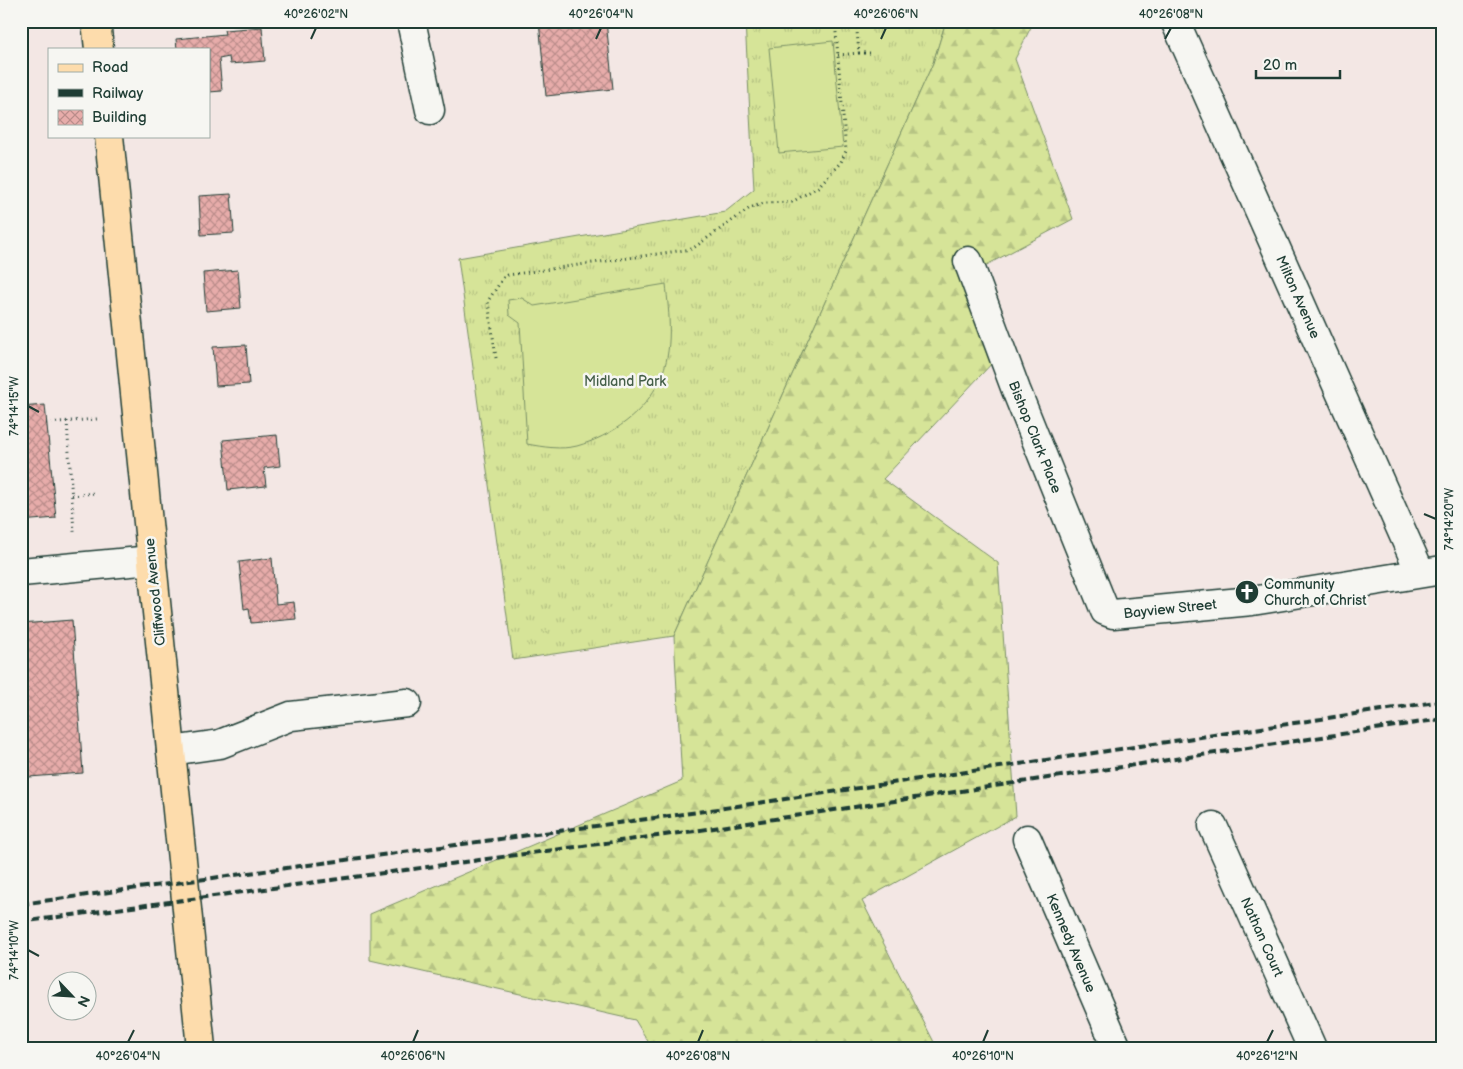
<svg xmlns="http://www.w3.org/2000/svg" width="1463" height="1069" font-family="'Balsamiq Sans',sans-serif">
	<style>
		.grass { fill: url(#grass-tufts); stroke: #7a9066 }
		.forest { fill: url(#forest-firs); stroke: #7a9066 }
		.pitch { fill: #d6e498; stroke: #7a9066 }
		.building { fill: url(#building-cross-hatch); stroke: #1f3d34 }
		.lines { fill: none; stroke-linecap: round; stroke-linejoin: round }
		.minor-casing { stroke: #1f3d34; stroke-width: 31 }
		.major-casing { stroke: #1f3d34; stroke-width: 31 }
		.path { stroke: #1f3d34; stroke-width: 3; stroke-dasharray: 1 4; stroke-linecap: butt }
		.minor { stroke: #f6f6f2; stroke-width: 28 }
		.major { stroke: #fddcac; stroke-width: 28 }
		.rail { stroke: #1f3d34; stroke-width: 4; stroke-dasharray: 8 4; stroke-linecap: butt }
		.ticks { fill: none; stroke: #1f3d34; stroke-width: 2 }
		.labels { text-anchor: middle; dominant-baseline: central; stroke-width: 5; stroke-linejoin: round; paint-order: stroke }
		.street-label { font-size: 14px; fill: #1f3d34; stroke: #f6f6f2 }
		.park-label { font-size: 14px; fill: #445e48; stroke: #f6f6f2 }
		.poi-label { font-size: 14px; fill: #1f3d34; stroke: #f6f6f2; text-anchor: start }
		.neatline { fill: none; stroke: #1f3d34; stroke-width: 2 }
		.ticks-label { font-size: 12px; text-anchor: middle; fill: #1f3d34 }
	</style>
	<defs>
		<pattern id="grass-tufts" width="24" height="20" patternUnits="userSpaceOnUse" patternTransform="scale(1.25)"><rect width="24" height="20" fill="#d6e498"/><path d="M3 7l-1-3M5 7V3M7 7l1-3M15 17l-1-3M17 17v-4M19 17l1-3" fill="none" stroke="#b7c484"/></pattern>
		<pattern id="forest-firs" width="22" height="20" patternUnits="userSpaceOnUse" patternTransform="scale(1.25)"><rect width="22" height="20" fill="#d6e498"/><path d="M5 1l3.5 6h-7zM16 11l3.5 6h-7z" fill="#b7c484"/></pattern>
		<pattern id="building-cross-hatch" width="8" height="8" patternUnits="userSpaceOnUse" patternTransform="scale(1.25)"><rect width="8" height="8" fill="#e7acaa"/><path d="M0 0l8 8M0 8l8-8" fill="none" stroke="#bb8d8b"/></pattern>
	</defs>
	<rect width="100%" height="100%" fill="#f3e7e4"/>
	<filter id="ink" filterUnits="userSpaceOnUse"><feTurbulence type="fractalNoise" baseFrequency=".02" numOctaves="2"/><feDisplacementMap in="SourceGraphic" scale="10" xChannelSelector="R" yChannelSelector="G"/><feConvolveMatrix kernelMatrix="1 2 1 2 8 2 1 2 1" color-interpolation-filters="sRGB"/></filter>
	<g filter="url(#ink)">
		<polygon class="grass" points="745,21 946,21 933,63 674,636 513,660 458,258 725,212 754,189"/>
		<polygon class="forest" points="946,21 1034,21 1015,59 1073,219 964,277 996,359 883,479 998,563 1016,816 862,901 937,1048 652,1048 635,1020 370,960 370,914 682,781 674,636 933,63"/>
		<g class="pitch">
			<polygon points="833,41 843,147 779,153 769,48"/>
			<path d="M 666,284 C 669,314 674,350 660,379 C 645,413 612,436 577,446 C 561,450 543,447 527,444 L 520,323 L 509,315 L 508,300 L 522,298 L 534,306 Z"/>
		</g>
		<g class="building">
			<polygon points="539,21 606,21 613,89 546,96"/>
			<polygon points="262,27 265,61 230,64 229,57 219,59 222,91 209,92 209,49 177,49 176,39 225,34 224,30"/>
			<polygon points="231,194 234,233 201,235 199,196"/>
			<polygon points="238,270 241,308 206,311 203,273"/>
			<polygon points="246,345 249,384 216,386 213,347"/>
			<polygon points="45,405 56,518 21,521 21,407"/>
			<polygon points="277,435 280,466 264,468 266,486 228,490 223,440"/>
			<polygon points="272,558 276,604 294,602 296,619 251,623 249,608 244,609 239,562"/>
			<polygon points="72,620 83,773 29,777 21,682 21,624"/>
		</g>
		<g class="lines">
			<g class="minor-casing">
				<g id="minor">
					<polyline points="411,21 430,110"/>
					<polyline points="1175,21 1420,572"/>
					<polyline points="968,261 1016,390 1105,611 1113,614 1252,601 1442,570"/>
					<polyline points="21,572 152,560"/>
					<polyline points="171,751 220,744 291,716 407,703"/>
					<polyline points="1213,826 1312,1048"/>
					<polyline points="1027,839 1117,1048"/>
				</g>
			</g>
			<g class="major-casing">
				<g id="major">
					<polyline points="96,21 99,49"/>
					<polyline points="109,136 201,1048"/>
				</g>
			</g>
			<g class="path">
				<polyline points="859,53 870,53"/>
				<polyline points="838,55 859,53 856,21"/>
				<polyline points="496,358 488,301 503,278 508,275 692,249 750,208 764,203 792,202 818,187 841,162 846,151 835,21"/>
				<polyline points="67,421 74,532"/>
				<polyline points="46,423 97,419"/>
				<polyline points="72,495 96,493"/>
				<polyline points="21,762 28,762"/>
			</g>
			<use href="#minor" class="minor"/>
			<use href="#major" class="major"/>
			<g class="rail">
				<polyline points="21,904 691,813 1442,701"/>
				<polyline points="21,922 694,831 1442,719"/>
			</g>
		</g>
	</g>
	<path class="ticks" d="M 311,39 L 316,28M 596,39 L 601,28M 881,39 L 886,28M 1165,39 L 1171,28M 28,406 L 39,412M 1424,514 L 1436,519M 28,950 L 39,956M 128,1042 L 134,1030M 413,1042 L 418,1030M 698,1042 L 703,1030M 983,1042 L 988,1030M 1267,1042 L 1273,1030"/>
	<defs>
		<g id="church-disc" transform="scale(1.25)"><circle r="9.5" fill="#1f3d34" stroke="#f6f6f2"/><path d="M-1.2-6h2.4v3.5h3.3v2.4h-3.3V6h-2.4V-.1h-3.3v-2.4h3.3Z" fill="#fff"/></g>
	</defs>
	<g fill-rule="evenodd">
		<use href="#church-disc" x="1247" y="592"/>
	</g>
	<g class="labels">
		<g class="street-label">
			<text transform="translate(1298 297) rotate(66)">Milton Avenue</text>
			<text transform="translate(1035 437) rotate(68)">Bishop Clark Place</text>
			<text transform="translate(155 592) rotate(-96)">Cliffwood Avenue</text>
			<text transform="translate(1170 609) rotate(-6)">Bayview Street</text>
			<text transform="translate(1262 937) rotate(66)">Nathan Court</text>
			<text transform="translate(1071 943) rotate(67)">Kennedy Avenue</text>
		</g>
		<g class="park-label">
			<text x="625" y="381">Midland Park</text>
		</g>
		<g class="poi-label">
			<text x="1264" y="584">Community<tspan x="1264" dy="16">Church of Christ</tspan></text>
		</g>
	</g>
	<rect width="1463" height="1069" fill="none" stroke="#f6f6f2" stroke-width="55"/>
	<rect x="48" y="48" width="162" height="90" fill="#f6f6f2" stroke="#a0aca6"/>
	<rect x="58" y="64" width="25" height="8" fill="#fddcac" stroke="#a0aca6"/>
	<text x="92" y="72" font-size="15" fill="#1f3d34">Road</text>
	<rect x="58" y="89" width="25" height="8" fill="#1f3d34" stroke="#a0aca6"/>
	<text x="92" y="98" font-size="15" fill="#1f3d34">Railway</text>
	<rect x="58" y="110" width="25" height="15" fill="url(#building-cross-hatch)" stroke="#a0aca6"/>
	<text x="92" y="122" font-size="15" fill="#1f3d34">Building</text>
	<g transform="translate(72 996) rotate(115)"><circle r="24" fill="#f6f6f2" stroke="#a0aca6"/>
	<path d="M0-4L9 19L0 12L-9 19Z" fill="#1f3d34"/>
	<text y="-8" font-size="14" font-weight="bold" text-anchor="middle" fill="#1f3d34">N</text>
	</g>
	<path d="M1256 70v8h84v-8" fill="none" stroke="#1f3d34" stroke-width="2.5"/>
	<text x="1263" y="70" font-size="15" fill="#1f3d34" stroke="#f6f6f2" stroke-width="4" paint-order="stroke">20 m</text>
	<rect x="28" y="28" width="1408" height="1014" class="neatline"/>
	<g class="ticks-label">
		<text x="316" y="18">40°26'02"N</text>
		<text x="601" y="18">40°26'04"N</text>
		<text x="886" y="18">40°26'06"N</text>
		<text x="1171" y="18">40°26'08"N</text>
		<text transform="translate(14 406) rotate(-90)" y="4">74°14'15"W</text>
		<text transform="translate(1449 519) rotate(-90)" y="4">74°14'20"W</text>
		<text transform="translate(14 950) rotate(-90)" y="4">74°14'10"W</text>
		<text x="128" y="1060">40°26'04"N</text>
		<text x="413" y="1060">40°26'06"N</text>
		<text x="698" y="1060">40°26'08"N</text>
		<text x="983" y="1060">40°26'10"N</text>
		<text x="1267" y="1060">40°26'12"N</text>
	</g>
</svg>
